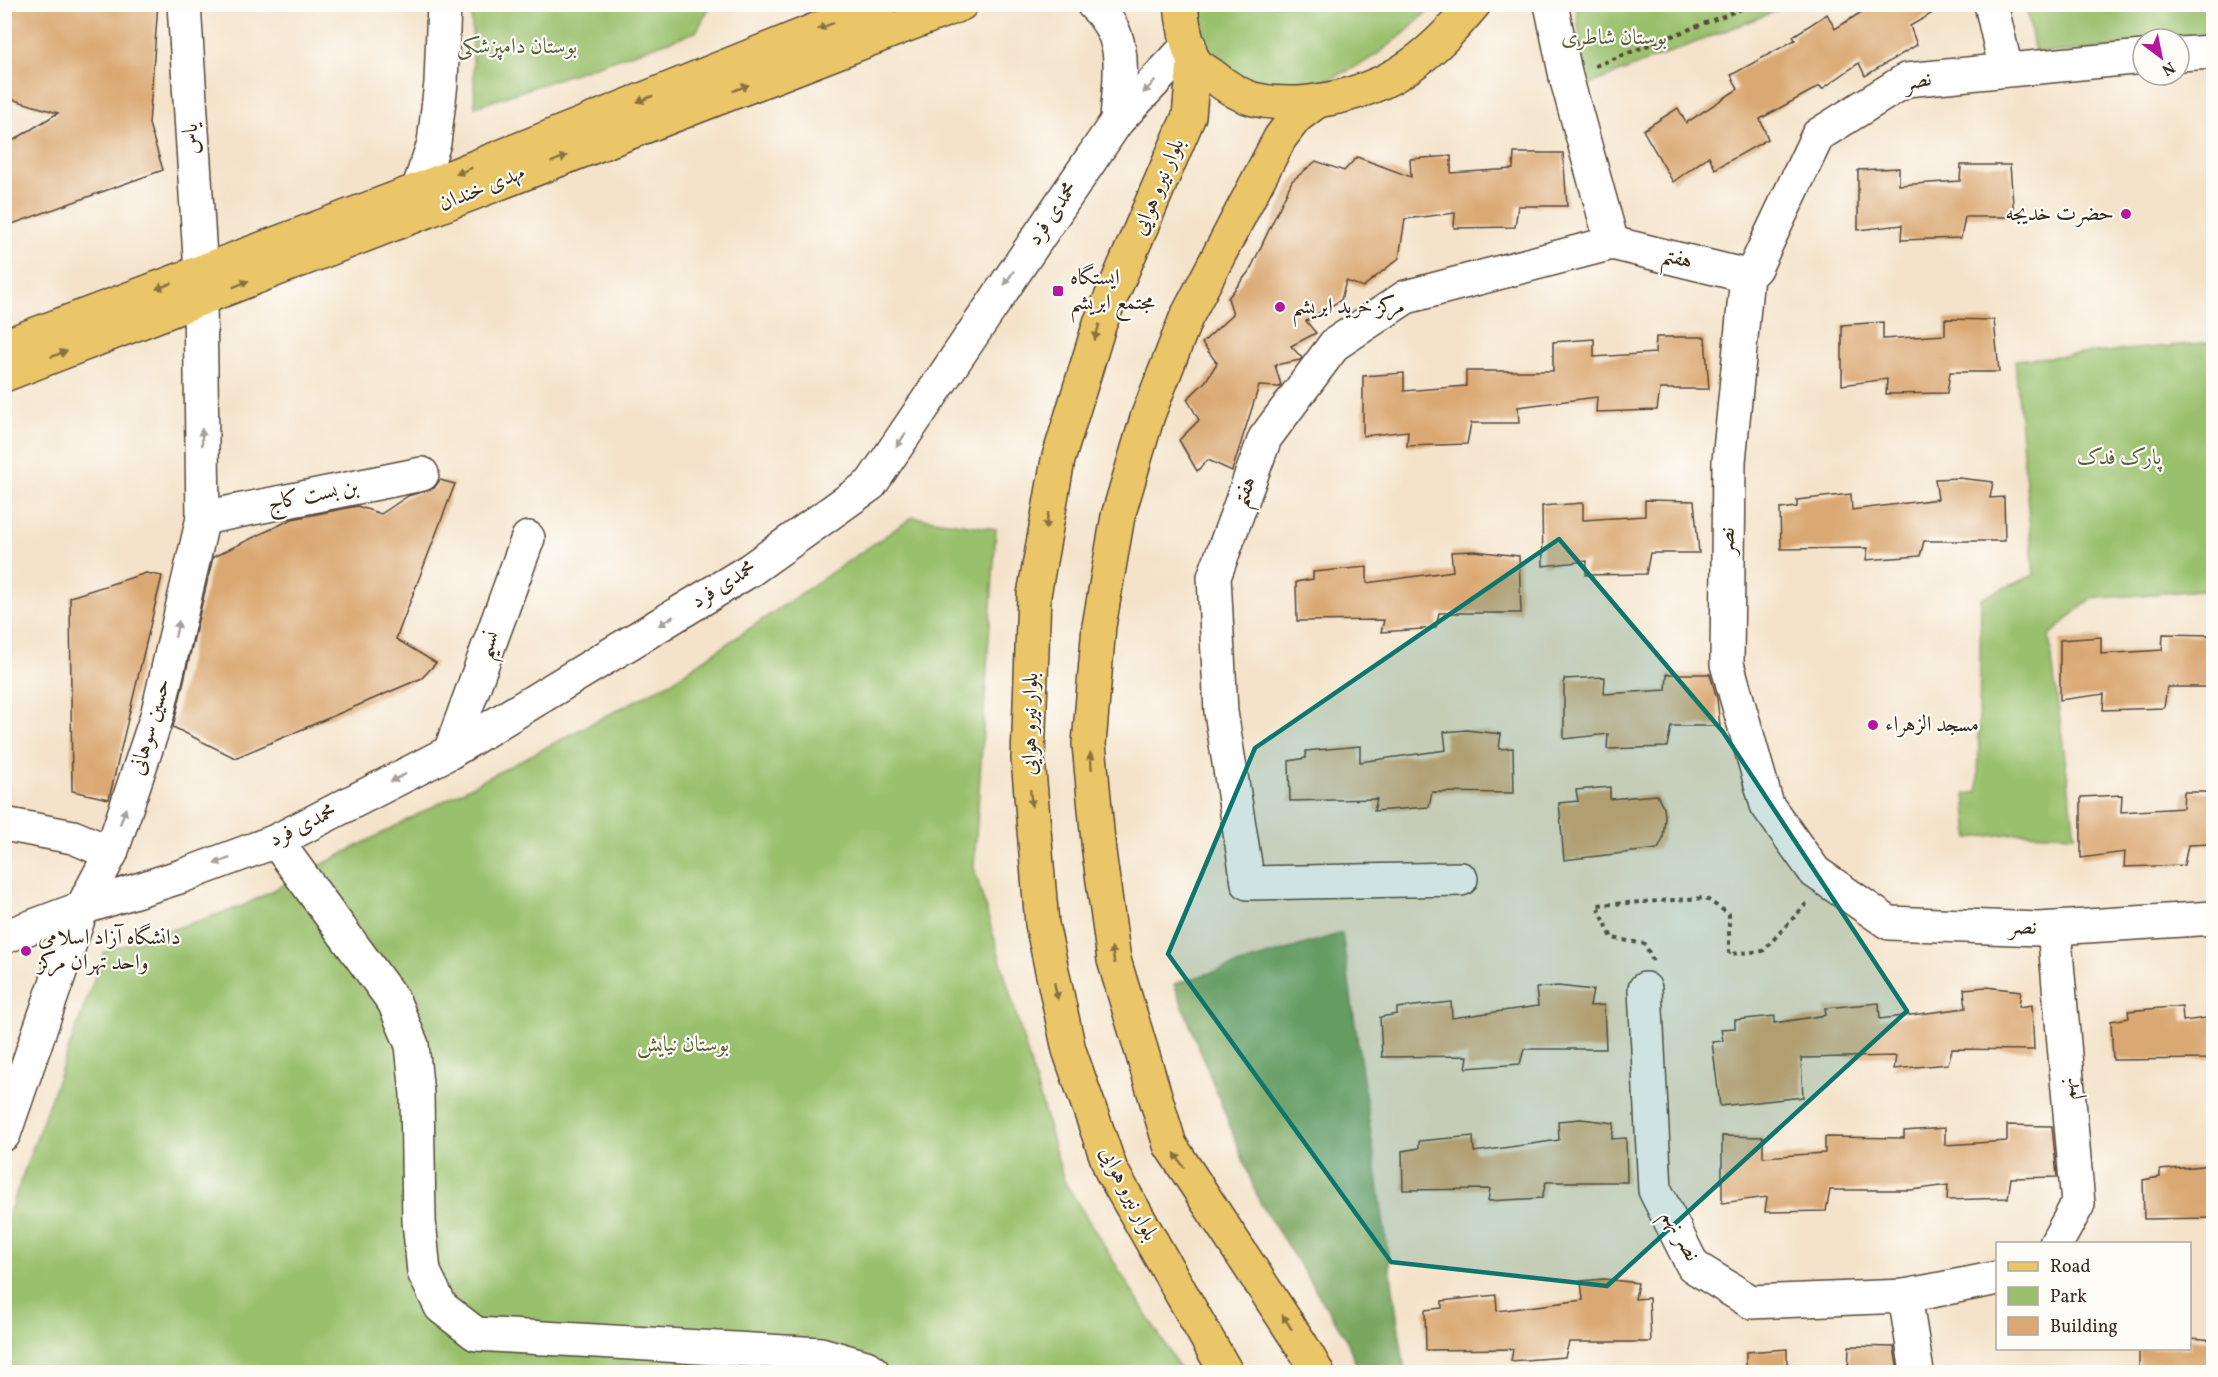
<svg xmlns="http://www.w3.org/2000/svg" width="2218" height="1377" font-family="Vollkorn,Amiri,serif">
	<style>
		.green { fill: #99c06c; stroke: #6a7545; stroke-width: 1.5 }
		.forest { fill: #7aa660; stroke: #5a683f; stroke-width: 1.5 }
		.building { fill: #daa872 }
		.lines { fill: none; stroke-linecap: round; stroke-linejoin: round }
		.minor-casing { stroke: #574638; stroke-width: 36 }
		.major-casing { stroke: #574638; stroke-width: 36 }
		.path { stroke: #574638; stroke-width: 4; stroke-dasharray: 4.5 4.5; stroke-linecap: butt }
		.minor { stroke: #fff; stroke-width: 33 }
		.major { stroke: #eac669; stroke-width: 33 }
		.oneway { fill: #8a7040 }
		.oneway2 { fill: #a79f9a }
		.marked { fill: #0f766e; fill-opacity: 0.2; stroke: #0f766e; stroke-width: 4.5; stroke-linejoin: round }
		.poi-dot { fill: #b5179e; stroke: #fdfcf7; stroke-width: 2 }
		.labels { text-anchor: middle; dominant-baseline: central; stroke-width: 4.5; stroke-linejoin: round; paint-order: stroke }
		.park-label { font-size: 22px; fill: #5c5e39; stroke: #fdfcf7 }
		.street-label { font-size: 22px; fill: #3b2a1e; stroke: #fdfcf7 }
		.poi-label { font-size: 22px; fill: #3b2a1e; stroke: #fdfcf7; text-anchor: start }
	</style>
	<rect width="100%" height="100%" fill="#fdfcf7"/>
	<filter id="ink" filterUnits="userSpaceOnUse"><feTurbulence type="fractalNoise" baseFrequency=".0167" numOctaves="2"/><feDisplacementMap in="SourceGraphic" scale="12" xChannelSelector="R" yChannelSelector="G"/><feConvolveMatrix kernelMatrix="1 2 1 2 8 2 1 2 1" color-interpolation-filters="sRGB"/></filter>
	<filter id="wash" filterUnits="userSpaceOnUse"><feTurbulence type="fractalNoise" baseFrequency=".008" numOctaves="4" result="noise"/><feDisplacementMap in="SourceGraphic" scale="24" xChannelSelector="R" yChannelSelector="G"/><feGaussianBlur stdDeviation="1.35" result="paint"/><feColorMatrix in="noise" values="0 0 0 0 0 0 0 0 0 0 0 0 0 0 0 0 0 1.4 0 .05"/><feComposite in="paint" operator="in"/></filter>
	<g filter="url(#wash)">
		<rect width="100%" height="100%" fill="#f4e3ca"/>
		<g class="green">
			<polygon points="1576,4 1791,5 1585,86"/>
			<polygon points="471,5 471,4 711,5 696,32 475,107"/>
			<path d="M 1199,5 L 1433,5 C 1403,38 1364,68 1320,82 C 1298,90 1255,89 1234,76 C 1223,69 1211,53 1205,41 C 1200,30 1200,16 1199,5 Z"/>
			<polygon points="2026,5 2213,5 2213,41 2143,39 2143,46 2035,54"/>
			<polygon points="2213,342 2213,589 2090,599 2049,636 2075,835 2019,833 1969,838 1965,794 1978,792 1981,598 2034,575 2015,360"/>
			<polygon points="913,517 996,529 974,868 1064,1181 1182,1372 5,1372 4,1227 104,952 243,906 671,682"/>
		</g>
		<polygon class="forest" points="1342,933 1405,1372 1359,1372 1346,1338 1260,1203 1174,984"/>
		<g id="blocks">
			<g class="building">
				<polygon points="4,4 158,4 149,124 163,170 4,227 4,146 58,113 4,97"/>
				<polygon points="1874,4 1948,4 1910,26 1917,45 1865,76 1859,63 1822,89 1820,86 1760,119 1768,139 1715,169 1709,156 1673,182 1643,130 1678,108 1686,123 1738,89 1731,75 1795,40 1793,36 1827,14 1835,29"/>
				<polygon points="1514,153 1563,153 1567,206 1518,206 1515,227 1454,228 1455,213 1405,219 1399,258 1363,287 1346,281 1341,300 1306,321 1316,333 1291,346 1302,358 1300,360 1275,365 1281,385 1279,387 1259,386 1232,471 1208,460 1197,471 1179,440 1199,420 1187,399 1205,382 1217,363 1202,343 1233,314 1228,298 1250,270 1292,181 1316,161 1344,171 1357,157 1411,177 1410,159 1451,156 1451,173 1513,169"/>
				<polygon points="1961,165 2010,165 2014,217 1965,217 1961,238 1901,240 1902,225 1858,230 1858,170 1899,168 1899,185 1960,181"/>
				<polygon points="1945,319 1994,320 1999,372 1950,372 1947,393 1886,394 1887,379 1842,385 1842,325 1883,322 1883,339 1945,335"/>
				<polygon points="1656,337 1705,337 1709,389 1660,389 1657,410 1596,412 1597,397 1518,407 1519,423 1471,423 1467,444 1407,446 1408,431 1363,436 1363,376 1404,373 1404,391 1466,386 1466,371 1553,371 1553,342 1594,339 1594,357 1655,353"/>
				<polygon points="1959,478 1993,482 1990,498 2004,497 2005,541 1924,541 1920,556 1866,560 1868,548 1781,549 1780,509 1797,507 1797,500 1851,494 1852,510 1938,499 1935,479"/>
				<polygon points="440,480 455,484 396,639 436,663 422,678 235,758 173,727 213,557 292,519 357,506 381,514 408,496 434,488"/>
				<polygon points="1645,500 1694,501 1699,553 1650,553 1646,574 1586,575 1587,561 1543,566 1542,506 1583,503 1583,520 1645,516"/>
				<polygon points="1474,551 1519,556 1521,613 1439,613 1436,628 1381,632 1384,620 1297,621 1296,582 1313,579 1313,572 1367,567 1367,583 1453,571 1451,552"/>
				<polygon points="146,573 162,576 109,799 72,791 70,597"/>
				<polygon points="2163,634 2212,635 2214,687 2167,687 2164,708 2103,710 2104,694 2060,700 2060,640 2101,637 2101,654 2162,650"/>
				<polygon points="1667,674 1710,674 1717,699 1720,726 1671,726 1667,747 1607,749 1608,734 1564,739 1564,679 1605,677 1604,694 1666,690"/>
				<polygon points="1466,730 1501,734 1499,749 1513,748 1514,793 1432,792 1429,807 1374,811 1377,799 1290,801 1289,761 1306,758 1306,751 1360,746 1360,762 1446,750 1444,732"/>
				<polygon points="1610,787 1610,799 1657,795 1664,808 1665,817 1663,839 1658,849 1564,860 1559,803 1578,801 1576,790"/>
				<polygon points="2184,792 2214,792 2214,844 2188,845 2184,865 2124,867 2125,852 2081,858 2081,797 2122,795 2121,812 2183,808"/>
				<polygon points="1558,986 1593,990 1590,1006 1604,1005 1606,1049 1524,1049 1520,1064 1466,1068 1468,1056 1382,1057 1380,1017 1397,1014 1397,1008 1451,1002 1452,1018 1538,1006 1536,988"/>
				<polygon points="1986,987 2021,991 2019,1007 2032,1005 2034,1050 1952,1049 1948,1064 1894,1069 1896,1056 1801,1058 1803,1097 1720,1106 1712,1042 1723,1041 1721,1029 1735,1028 1735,1020 1775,1016 1774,1023 1826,1015 1825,1008 1879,1003 1880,1019 1966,1008 1964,989"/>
				<polygon points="2182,1006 2183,1021 2214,1017 2214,1059 2113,1060 2111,1021 2129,1018 2128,1011"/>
				<polygon points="1581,1119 1614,1123 1612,1139 1626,1138 1627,1182 1546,1182 1542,1198 1488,1201 1490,1189 1403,1190 1402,1151 1419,1148 1419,1141 1473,1136 1474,1152 1559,1140 1558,1121"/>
				<polygon points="2007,1125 2052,1126 2057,1177 2011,1178 2008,1198 1947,1200 1948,1185 1912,1190 1830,1190 1826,1211 1765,1212 1767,1197 1722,1203 1722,1136 1763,1137 1763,1157 1825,1153 1825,1137 1904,1138 1904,1131 1945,1128 1945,1145 2007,1141"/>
				<polygon points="2214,1165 2214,1218 2144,1219 2143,1180 2160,1177 2160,1170"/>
				<polygon points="1604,1279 1638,1283 1635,1299 1649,1298 1651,1342 1569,1342 1565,1357 1511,1361 1513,1349 1426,1350 1425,1310 1442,1308 1442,1301 1496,1295 1497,1311 1583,1300 1581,1281"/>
				<polygon points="2190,1338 2214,1340 2214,1372 2139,1372 2139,1348 2190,1348"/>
				<polygon points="1849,1346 1894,1347 1898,1372 1848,1372"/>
				<polygon points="1787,1349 1787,1372 1746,1372 1746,1352"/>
			</g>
		</g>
	</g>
	<g filter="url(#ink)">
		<use href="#blocks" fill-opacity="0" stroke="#574638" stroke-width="1.5"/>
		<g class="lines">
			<g class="minor-casing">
				<g id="minor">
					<polyline points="184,4 201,273"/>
					<path d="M 1093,4 C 1131,39 1119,75 1117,121"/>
					<polyline points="1551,4 1566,77 1612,243"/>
					<polyline points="1991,4 2006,70"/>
					<polyline points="2179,54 2214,52"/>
					<polyline points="2143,57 1906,80 1818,135 1755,268 1747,276 1729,461 1727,664 1767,805 1815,872 1889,923 2039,929 2214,918"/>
					<polyline points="418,190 434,143 441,83 444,4"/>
					<polyline points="203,518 422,474"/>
					<polyline points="450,752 528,538"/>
					<polyline points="4,824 73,837 111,853"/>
					<polyline points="276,841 394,1002 412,1045 417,1094 419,1221 424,1272 441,1307 476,1334 821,1354 866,1367 873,1372"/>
					<polyline points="1461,879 1248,883 1221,712 1214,577 1265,438 1335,344 1406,297 1612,243 1747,276"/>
					<polyline points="2054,929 2078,1204 2056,1244"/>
					<polyline points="4,937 82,908 182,876 276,841 450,752 750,570 871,484 1117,121 1189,45"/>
					<polyline points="1645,989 1655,1190 1693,1266 1751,1302 1905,1296"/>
					<polyline points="4,1134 82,908 111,853 157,716 203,518 200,300"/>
					<polyline points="1917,1372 1905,1296 1998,1278"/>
				</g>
			</g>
			<g class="major-casing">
				<g id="major">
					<path d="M 1181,4 C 1182,18 1187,51 1195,62 C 1199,68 1208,72 1213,76 C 1224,85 1239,95 1253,99 C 1298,110 1360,97 1399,73 C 1429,55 1452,30 1474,4"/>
					<polyline points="1194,62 1189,116 1100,323 1058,460 1034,595 1028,759 1042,924 1069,1050 1111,1170 1226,1372"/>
					<polyline points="1316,102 1296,117 1280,138 1186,318 1148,415 1118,516 1099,626 1089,744 1099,852 1114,960 1170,1145 1302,1346 1317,1372"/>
					<polyline points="4,346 418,190 880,4"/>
					<path d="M 4,375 C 324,253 641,126 961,4"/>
				</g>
			</g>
			<g class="path">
				<polyline points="1595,66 1754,4"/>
				<polyline points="1653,961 1645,944 1612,938 1597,905 1705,898 1729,914 1729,954 1763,951 1807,903"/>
			</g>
			<use href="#minor" class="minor"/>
			<use href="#major" class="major"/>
		</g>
		<defs><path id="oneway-solid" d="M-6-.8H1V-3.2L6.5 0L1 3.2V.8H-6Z" transform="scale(1.5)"/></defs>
		<g class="oneway">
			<use href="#oneway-solid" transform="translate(826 26) rotate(158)"/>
			<use href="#oneway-solid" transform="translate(741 88) rotate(-21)"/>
			<use href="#oneway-solid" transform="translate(645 99) rotate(158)"/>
			<use href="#oneway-solid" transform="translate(559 159) rotate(-22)"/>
			<use href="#oneway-solid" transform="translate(464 171) rotate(158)"/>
			<use href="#oneway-solid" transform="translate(241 284) rotate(-22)"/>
			<use href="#oneway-solid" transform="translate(164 286) rotate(159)"/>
			<use href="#oneway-solid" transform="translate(1097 332) rotate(107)"/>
			<use href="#oneway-solid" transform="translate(59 354) rotate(-21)"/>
			<use href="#oneway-solid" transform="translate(1047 521) rotate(100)"/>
			<use href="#oneway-solid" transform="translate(1091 761) rotate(-95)"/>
			<use href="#oneway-solid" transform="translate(1031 798) rotate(85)"/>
			<use href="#oneway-solid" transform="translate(1113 955) rotate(-100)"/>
			<use href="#oneway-solid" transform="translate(1056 991) rotate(78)"/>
			<use href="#oneway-solid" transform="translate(1179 1160) rotate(-123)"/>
			<use href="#oneway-solid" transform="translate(1287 1322) rotate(-123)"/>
		</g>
		<g class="oneway2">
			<use href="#oneway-solid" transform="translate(1149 87) rotate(134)"/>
			<use href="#oneway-solid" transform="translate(1009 278) rotate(124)"/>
			<use href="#oneway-solid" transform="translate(202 437) rotate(-91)"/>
			<use href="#oneway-solid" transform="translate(901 440) rotate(124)"/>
			<use href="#oneway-solid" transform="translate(666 621) rotate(149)"/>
			<use href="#oneway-solid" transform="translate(177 629) rotate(-77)"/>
			<use href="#oneway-solid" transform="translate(398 778) rotate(153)"/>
			<use href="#oneway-solid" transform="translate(123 816) rotate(-71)"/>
			<use href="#oneway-solid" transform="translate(222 861) rotate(159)"/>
		</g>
	</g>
	<path class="marked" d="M 1559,539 L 1723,732 L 1907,1011 L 1607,1286 L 1391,1262 L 1168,954 L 1255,748 Z"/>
	<g class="poi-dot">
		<circle cx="2126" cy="214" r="6"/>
		<rect x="1052" y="285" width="12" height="12" rx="3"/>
		<circle cx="1280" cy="307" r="6"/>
		<circle cx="1873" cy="725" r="6"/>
		<circle cx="26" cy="951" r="6"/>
	</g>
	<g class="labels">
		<g class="park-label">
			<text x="1614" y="38">بوستان شاطری</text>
			<text x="517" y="47">بوستان دامپزشکی</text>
			<text x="2119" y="458">پارک فدک</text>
			<text x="683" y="1045">بوستان نیایش</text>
		</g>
		<g class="street-label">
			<text transform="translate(1918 82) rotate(-13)">نصر</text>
			<text transform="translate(192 139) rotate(-93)">یاس</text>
			<text transform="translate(1159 187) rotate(-67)">بلوار نیرو هوایی</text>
			<text transform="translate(482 189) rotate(-22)">مهدی خندان</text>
			<text transform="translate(1053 214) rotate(-56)">محمدی فرد</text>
			<text transform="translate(1677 259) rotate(14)">هفتم</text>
			<text transform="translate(1245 492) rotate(-70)">هفتم</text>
			<text transform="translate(313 496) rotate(-11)">بن بست کاج</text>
			<text transform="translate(1728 541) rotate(-89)">نصر</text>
			<text transform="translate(724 585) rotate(-32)">محمدی فرد</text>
			<text transform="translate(489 645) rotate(-70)">نسیم</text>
			<text transform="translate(1031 724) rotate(-89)">بلوار نیرو هوایی</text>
			<text transform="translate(151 727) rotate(-74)">حسین سوهانی</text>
			<text transform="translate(303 826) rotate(-26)">محمدی فرد</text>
			<text transform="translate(2023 928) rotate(1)">نصر</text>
			<text transform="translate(2068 1089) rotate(-95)">نهم</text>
			<text transform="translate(1128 1194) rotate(63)">بلوار نیرو هوایی</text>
			<text transform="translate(1680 1236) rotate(61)">نصر نهم</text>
		</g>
		<g class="poi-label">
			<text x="2114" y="214" text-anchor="end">حضرت خدیجه</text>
			<text x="1070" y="278">ایستگاه<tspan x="1070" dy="25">مجتمع ابریشم</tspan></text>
			<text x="1292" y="307">مرکز خرید ابریشم</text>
			<text x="1885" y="725">مسجد الزهراء</text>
			<text x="38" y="938">دانشگاه آزاد اسلامی<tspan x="38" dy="25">واحد تهران مرکز</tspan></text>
		</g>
	</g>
	<rect width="2218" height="1377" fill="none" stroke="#fdfcf7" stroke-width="24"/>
	<rect x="1996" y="1242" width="195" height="108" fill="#fdfcf7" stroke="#afa8a0" stroke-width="1.5"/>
	<rect x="2008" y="1262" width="30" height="9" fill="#eac669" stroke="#afa8a0" stroke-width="1.5"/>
	<text x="2050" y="1272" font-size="18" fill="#3b2a1e">Road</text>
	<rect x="2008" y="1287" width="30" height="18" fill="#99c06c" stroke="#afa8a0" stroke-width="1.5"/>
	<text x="2050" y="1302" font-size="18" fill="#3b2a1e">Park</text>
	<rect x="2008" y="1317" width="30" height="18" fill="#daa872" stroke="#afa8a0" stroke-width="1.5"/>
	<text x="2050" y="1332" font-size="18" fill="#3b2a1e">Building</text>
	<g transform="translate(2161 57) rotate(148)"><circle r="28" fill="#fdfcf7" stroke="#afa8a0" stroke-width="1.5"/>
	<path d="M0-4.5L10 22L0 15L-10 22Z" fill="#b5179e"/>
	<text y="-9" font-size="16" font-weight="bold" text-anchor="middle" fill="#3b2a1e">N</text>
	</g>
</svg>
